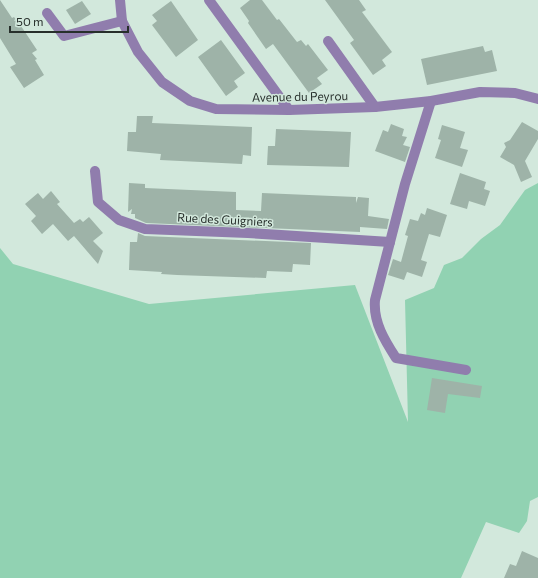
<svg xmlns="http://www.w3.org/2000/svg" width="538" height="578" font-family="Commissioner,sans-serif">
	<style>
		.green { fill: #91d2b2 }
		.building { fill: #9eb3a8 }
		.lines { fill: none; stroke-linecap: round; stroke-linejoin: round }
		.minor { stroke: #907dad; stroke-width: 10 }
		.labels { text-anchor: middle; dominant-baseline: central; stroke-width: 3; stroke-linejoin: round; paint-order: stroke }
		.street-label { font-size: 12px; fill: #272f2b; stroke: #d2e8dc }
	</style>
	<rect width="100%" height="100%" fill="#d2e8dc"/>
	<polygon class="green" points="538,183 538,497 530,501 527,521 519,533 486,522 461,578 0,578 0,248 13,264 149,304 355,285 408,422 405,300 434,288 444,265 462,258 481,239 500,225 525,190"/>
	<g class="building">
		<polygon points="0,0 12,18 14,17 23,29 37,50 32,53 37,59 35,60 44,75 24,88 10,67 16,64 0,38"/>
		<polygon points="250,0 262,0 277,20 279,19 297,42 301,40 306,46 308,44 328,70 317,78 322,84 309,93 273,44 266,49 248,23 249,21 240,8"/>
		<polygon points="325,0 359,0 366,10 362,12 392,52 382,60 386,66 373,75 350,43 354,40"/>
		<polygon points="82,1 91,14 75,24 66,10"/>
		<polygon points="171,1 198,40 176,57 152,25 157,21 152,15"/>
		<polygon points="221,40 245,73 234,81 238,87 226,96 198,57"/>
		<polygon points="483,46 485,52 492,50 497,71 427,85 421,59"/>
		<polygon points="137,116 153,116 152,123 252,127 251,156 243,155 242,164 160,160 161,154 127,151 128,132 136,132"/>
		<polygon points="522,122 538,131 538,139 525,161 532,177 521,182 514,165 500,157 506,147 504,143 510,140"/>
		<polygon points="391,124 404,129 402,136 407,137 403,145 410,147 405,162 375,151 383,130 388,132"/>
		<polygon points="442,125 465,132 460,148 468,150 462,167 435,158 441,140 438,139"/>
		<polygon points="276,129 351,132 349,167 267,165 268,146 275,146"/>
		<polygon points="460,173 486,182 484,189 490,191 485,206 469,201 467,209 450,204"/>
		<polygon points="129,183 145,184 145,188 236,192 236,210 261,211 262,193 356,197 356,203 358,197 369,198 368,216 389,219 387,229 360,227 360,232 146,223 135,218 135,214 131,214 132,209 128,212"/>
		<polygon points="51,191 60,202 57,204 74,223 80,219 83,222 89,217 103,233 93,241 103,251 98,264 74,236 68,241 53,224 42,234 31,221 36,216 25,204 38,193 43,199"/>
		<polygon points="427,208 447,215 440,237 429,234 421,260 427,262 422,277 407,272 404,280 388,275 393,259 401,262 408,236 405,235 410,219 418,221 421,213 425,215"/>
		<polygon points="138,233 145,236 311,243 310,265 293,264 292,272 267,271 266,278 177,275 161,274 162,272 129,270 130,242 137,242"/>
		<polygon points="432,378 482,386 480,398 448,394 445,413 427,410"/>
		<polygon points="522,551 538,558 538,578 504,578 510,564 516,566"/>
	</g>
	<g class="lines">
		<g class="minor">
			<polyline points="120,0 122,21 138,52 162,82 190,101 216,109 289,110 375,107 431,101 480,92 515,93 538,99"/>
			<polyline points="209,0 289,110"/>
			<polyline points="47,13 64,36 122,21"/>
			<polyline points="328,41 375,107"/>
			<polyline points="95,171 98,202 119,220 145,229 248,233 390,242 405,184 431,101"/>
			<path d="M 390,242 L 375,300 C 373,322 385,341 396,358 L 466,370"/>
		</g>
	</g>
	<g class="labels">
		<g class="street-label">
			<text transform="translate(300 96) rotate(-1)">Avenue du Peyrou</text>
			<text transform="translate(225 219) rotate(3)">Rue des Guigniers</text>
		</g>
	</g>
	<path d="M10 26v6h118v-6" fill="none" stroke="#272f2b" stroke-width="2"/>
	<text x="16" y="26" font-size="12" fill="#272f2b" stroke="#d2e8dc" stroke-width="3" paint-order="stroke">50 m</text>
</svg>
